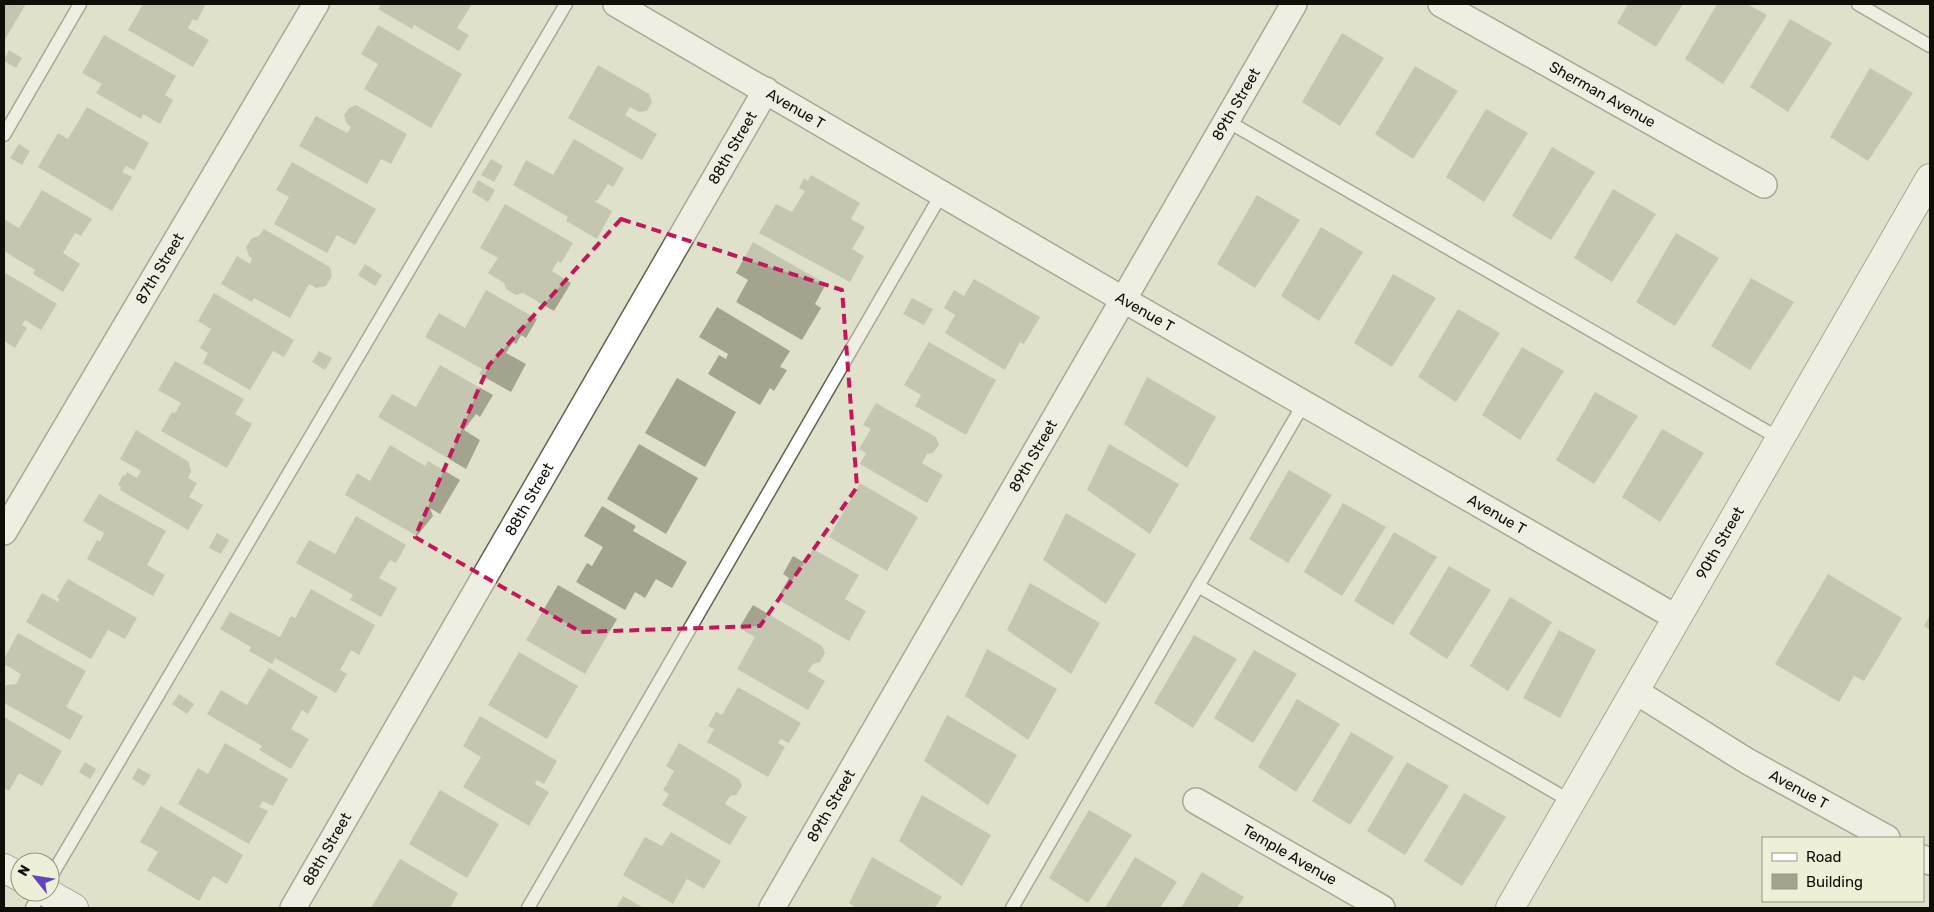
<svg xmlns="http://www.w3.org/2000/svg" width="1934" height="912" font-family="Rubik,sans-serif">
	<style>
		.building { fill: #a4a48e }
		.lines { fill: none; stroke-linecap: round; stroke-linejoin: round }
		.lane-casing { stroke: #62634f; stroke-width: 15 }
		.street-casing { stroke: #62634f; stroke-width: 28 }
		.secondary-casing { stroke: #62634f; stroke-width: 30 }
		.lane { stroke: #fff; stroke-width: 12 }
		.street { stroke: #fff; stroke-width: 25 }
		.secondary { stroke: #fff; stroke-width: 28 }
		.marked { fill: none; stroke: #c2185b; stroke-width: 4; stroke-dasharray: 10 6; stroke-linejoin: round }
		.labels { text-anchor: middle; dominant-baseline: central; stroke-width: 5; stroke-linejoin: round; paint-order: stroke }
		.street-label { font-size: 15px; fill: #0f0f07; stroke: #eeefd7 }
	</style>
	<rect width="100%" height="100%" fill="#e0e1ca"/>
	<g class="building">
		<polygon points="4,4 26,4 4,41"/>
		<polygon points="143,4 206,4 197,21 193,19 188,28 209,40 193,67 128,30"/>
		<polygon points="381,4 472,4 457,28 469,35 459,51 414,25 412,29 378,9"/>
		<polygon points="1628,4 1683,4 1656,47 1617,23"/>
		<polygon points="1717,4 1747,4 1767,15 1723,84 1685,59"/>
		<polygon points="1790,19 1832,43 1788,112 1750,87"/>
		<polygon points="378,25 462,74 431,128 364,89 378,64 361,54"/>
		<polygon points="1342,33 1384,58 1340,126 1302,102"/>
		<polygon points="104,35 176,76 165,95 173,100 160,124 143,114 141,119 96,93 102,84 82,73"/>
		<polygon points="9,50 22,58 16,68 4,61"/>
		<polygon points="598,65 649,94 652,102 647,111 639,112 630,107 625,115 657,134 642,160 568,118"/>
		<polygon points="1415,66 1458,91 1413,159 1375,134"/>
		<polygon points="1870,68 1913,93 1868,161 1830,137"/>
		<polygon points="356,105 407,134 391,164 381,159 367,184 299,146 316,116 347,133 351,127 347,124 344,115 349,108"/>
		<polygon points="87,107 149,143 134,170 126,166 122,172 132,177 112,211 38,167 58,133 68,139"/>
		<polygon points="1486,109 1528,133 1484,202 1446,177"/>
		<polygon points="574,139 624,168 613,187 608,184 598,200 594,201 612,211 597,239 566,221 568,217 513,185 526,160 553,175"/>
		<polygon points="19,144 30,151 22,165 10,158"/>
		<polygon points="1552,147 1595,172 1551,240 1512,216"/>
		<polygon points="491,159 503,166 494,182 481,175"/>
		<polygon points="292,162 376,209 355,245 337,235 327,253 274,224 289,197 276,190"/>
		<polygon points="811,175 860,203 851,219 865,227 852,249 864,256 850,282 759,233 776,204 792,212 805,191 799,188 804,178 808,181"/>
		<polygon points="478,180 495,190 488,202 472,192"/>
		<polygon points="1613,189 1656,214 1612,282 1574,258"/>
		<polygon points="42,190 92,219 81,236 75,233 63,253 80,264 63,292 33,274 35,270 4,251 4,219 19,228"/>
		<polygon points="1257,195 1300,220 1255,288 1217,264"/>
		<polygon points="505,204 573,243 561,263 558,261 552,271 571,283 554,311 523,293 516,295 506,289 504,283 488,273 498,258 480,248"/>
		<polygon points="1321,227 1363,252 1319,321 1281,296"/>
		<polygon points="264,229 330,267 332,276 326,286 316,288 309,284 290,318 254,298 252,302 221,284 237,256 250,264 252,258 249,256 246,247 252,238 259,236"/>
		<polygon points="1676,233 1719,258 1675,326 1636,302"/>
		<polygon points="753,242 826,284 815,304 821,308 802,340 736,302 748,280 736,273"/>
		<polygon points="365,264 382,275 375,286 358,275"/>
		<polygon points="4,272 57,304 41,330 25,320 22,325 27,328 15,348 4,341"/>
		<polygon points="1393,274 1436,298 1392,367 1354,343"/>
		<polygon points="1751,278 1794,302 1750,370 1711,346"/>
		<polygon points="974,279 1040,317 1024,344 1020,342 1005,370 945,333 955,315 944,308 954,290 964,296"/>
		<polygon points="486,290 537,319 526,338 521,335 516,344 513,342 506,353 526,364 511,392 479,374 482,369 425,337 439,313 465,328"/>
		<polygon points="214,293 294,340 284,357 273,351 250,390 203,363 208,353 200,348 211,329 198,321"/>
		<polygon points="912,298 933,309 924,325 903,314"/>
		<polygon points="717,307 790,351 780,367 787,370 774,391 770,388 760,405 708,374 719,355 726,359 728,354 699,337"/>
		<polygon points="1458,309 1500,333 1456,402 1418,377"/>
		<polygon points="929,342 996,380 966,435 915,406 921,395 904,385"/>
		<polygon points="1522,347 1564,371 1520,440 1482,415"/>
		<polygon points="319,351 332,358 325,370 312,362"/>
		<polygon points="175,361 244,399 235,414 252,424 227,468 161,431 172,412 175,413 181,403 158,390"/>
		<polygon points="440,365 493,395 480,417 476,414 464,430 480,440 466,469 378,417 392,394 416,407"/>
		<polygon points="1147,377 1216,417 1187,468 1124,424"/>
		<polygon points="677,378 736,412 705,467 645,433"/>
		<polygon points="1595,392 1638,416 1594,484 1556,460"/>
		<polygon points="876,403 936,437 939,445 933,453 927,454 922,463 943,475 927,503 860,464 866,453 859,449 871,429 863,425"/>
		<polygon points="1662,429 1704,453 1660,522 1622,497"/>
		<polygon points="136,430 189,462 191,472 188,478 197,483 189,497 203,505 188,530 120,490 121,487 118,485 123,475 125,476 127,472 137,478 141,471 120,459"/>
		<polygon points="639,444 698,478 666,534 607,499"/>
		<polygon points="1109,444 1179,484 1150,534 1087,490"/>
		<polygon points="390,445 425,466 428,461 460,480 440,514 430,508 433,516 417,536 345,495 357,473 370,481"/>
		<polygon points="1289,470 1332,495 1288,563 1249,539"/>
		<polygon points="860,483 918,517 887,571 829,537"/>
		<polygon points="99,494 166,531 147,565 165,575 153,596 87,559 97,540 100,542 104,533 83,521"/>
		<polygon points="1343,503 1386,527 1342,596 1304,572"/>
		<polygon points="602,506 636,526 633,531 687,562 672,588 656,579 645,598 635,592 625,610 576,582 587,563 592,566 603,547 584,536"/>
		<polygon points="1066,513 1136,554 1106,604 1043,560"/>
		<polygon points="356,516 406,545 396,563 390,560 379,578 397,588 381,617 350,600 353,595 296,563 309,540 335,554"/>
		<polygon points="1394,532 1437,557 1393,625 1354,601"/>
		<polygon points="217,533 229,540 221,554 209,548"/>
		<polygon points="813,549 859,575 845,599 866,611 849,641 777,599 789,578 783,574 793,556 805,563"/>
		<polygon points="1449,566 1491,590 1447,659 1409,634"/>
		<polygon points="1828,574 1902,618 1864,681 1854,676 1839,702 1775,664"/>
		<polygon points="68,579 137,618 125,639 108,630 91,659 26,622 42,593 58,602 59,599 57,597"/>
		<polygon points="1030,583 1100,623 1071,674 1007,630"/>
		<polygon points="558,585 617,619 585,674 526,640"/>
		<polygon points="311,589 375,625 359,655 351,650 340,670 347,674 336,693 275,658 272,664 249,651 251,647 220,629 230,612 280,637 291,616 295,618"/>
		<polygon points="1510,597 1552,622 1508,691 1470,666"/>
		<polygon points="753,605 822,646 825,653 820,662 813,664 808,671 825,681 808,710 737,669 755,637 739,628"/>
		<polygon points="1930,615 1930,630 1924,626"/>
		<polygon points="1559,630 1596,650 1560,718 1523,698"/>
		<polygon points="18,633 86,671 66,707 83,716 70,740 4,703 4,689 6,685 16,684 21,674 4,664 4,659"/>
		<polygon points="1194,635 1237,659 1193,728 1154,703"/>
		<polygon points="987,649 1057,689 1028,740 965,696"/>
		<polygon points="1254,650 1297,674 1253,743 1214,718"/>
		<polygon points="519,652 578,686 547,739 488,705"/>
		<polygon points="269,668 318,697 308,714 302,710 291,729 309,739 291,769 259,750 262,746 207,714 221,690 247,705"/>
		<polygon points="738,687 801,723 789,743 781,739 778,743 785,747 768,777 707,742 714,729 708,726 716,712 722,715"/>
		<polygon points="179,694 194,704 187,714 172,704"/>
		<polygon points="1297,699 1340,724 1296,792 1258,767"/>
		<polygon points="947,715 1017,755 988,805 924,761"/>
		<polygon points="480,716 557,761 544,784 537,780 535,784 549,792 529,826 463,787 481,757 463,746"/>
		<polygon points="4,717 62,751 42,786 19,773 9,791 4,788"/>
		<polygon points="1351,732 1394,757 1350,825 1312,801"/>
		<polygon points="225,743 288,779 273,806 263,801 259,807 268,811 249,844 178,804 198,768 208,774"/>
		<polygon points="679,743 739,779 742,786 736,795 730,796 725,804 747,817 730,845 662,805 669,794 663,790 674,771 666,766"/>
		<polygon points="85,762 96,769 90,779 79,772"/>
		<polygon points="1407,762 1449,786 1405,855 1367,831"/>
		<polygon points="138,768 151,775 144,786 132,779"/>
		<polygon points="440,790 499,824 467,878 409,844"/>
		<polygon points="1464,793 1506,817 1462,886 1424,861"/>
		<polygon points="922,795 991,835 962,886 899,841"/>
		<polygon points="161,806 243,855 227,884 213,876 199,901 147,870 158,852 140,842"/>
		<polygon points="1089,810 1132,835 1088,903 1049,878"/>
		<polygon points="671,832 721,861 704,889 687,879 673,904 623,875 645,837 662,846"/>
		<polygon points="872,857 942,897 935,908 856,908 849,903"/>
		<polygon points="1135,857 1177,882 1160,908 1105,908"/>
		<polygon points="400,859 458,893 450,908 371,908"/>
		<polygon points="1202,872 1244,897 1237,908 1181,908"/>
		<polygon points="623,896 644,908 616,908"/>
	</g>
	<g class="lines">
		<g class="lane-casing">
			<g id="lane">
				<polyline points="1858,4 1930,46"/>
				<polyline points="1227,121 1780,439"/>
				<polyline points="4,135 80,4"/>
				<polyline points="1198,586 1572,802"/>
				<polyline points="50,878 566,4"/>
				<polyline points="32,908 41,892"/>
				<polyline points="528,908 942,193"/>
				<polyline points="1012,908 1304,403"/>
			</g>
		</g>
		<g class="street-casing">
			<g id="street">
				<path id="s1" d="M 616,4 L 1124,300 L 1677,618"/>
				<path id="s2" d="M 1441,4 L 1764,185"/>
				<path id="s3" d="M 4,532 L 316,4"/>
				<path id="s4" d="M 1635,691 L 1747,761 L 1887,838"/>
				<path id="s5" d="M 1196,801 L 1382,908"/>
				<polyline points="1923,858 1930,862"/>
				<path id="s6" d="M 293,908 L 766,90"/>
				<path id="s7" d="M 772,908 L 1294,4"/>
			</g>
		</g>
		<g class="secondary-casing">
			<g id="secondary">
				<polyline points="4,868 20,877"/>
				<polyline points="46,892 74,908"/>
				<path id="s8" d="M 1510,908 L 1930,178"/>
			</g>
		</g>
		<use href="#lane" class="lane"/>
		<use href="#street" class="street"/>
		<use href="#secondary" class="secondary"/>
	</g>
	<path d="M0 0H1934V912H0ZM 621,219 L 842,290 L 857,487 L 760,626 L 581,632 L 415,537 L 489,365 Z" fill="#e0e1ca" fill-opacity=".55" fill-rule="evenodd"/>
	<path class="marked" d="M 621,219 L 842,290 L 857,487 L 760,626 L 581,632 L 415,537 L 489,365 Z"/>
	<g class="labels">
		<g class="street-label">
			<text stroke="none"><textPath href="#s2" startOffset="185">Sherman Avenue</textPath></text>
			<text stroke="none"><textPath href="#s7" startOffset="928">89th Street</textPath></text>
			<text stroke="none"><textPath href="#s1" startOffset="208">Avenue T</textPath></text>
			<text stroke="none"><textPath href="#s6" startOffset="878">88th Street</textPath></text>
			<text stroke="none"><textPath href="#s3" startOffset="306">87th Street</textPath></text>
			<text stroke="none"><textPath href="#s1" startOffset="612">Avenue T</textPath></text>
			<text stroke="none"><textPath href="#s7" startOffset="522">89th Street</textPath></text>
			<text stroke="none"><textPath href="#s6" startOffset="472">88th Street</textPath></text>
			<text stroke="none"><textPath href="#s1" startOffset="1018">Avenue T</textPath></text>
			<text stroke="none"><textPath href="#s8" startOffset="421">90th Street</textPath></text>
			<text stroke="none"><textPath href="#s4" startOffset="191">Avenue T</textPath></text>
			<text stroke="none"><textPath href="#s7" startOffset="118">89th Street</textPath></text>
			<text stroke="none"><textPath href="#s6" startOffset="68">88th Street</textPath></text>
			<text stroke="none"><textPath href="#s5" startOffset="108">Temple Avenue</textPath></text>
		</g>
	</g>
	<rect width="1934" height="912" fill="none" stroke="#0f0f07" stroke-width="10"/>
	<rect x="1762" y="837" width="162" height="65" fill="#eeefd7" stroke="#959584"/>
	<rect x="1772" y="853" width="25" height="8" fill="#ffffff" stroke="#959584"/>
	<text x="1806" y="862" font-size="15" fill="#0f0f07">Road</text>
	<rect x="1772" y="874" width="25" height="15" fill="#a4a48e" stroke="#959584"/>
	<text x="1806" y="887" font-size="15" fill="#0f0f07">Building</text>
	<g transform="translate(35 877) rotate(300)"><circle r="24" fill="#eeefd7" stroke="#959584"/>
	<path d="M0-4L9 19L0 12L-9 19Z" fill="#6245be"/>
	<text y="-8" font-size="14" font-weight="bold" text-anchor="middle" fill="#0f0f07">N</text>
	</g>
</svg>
